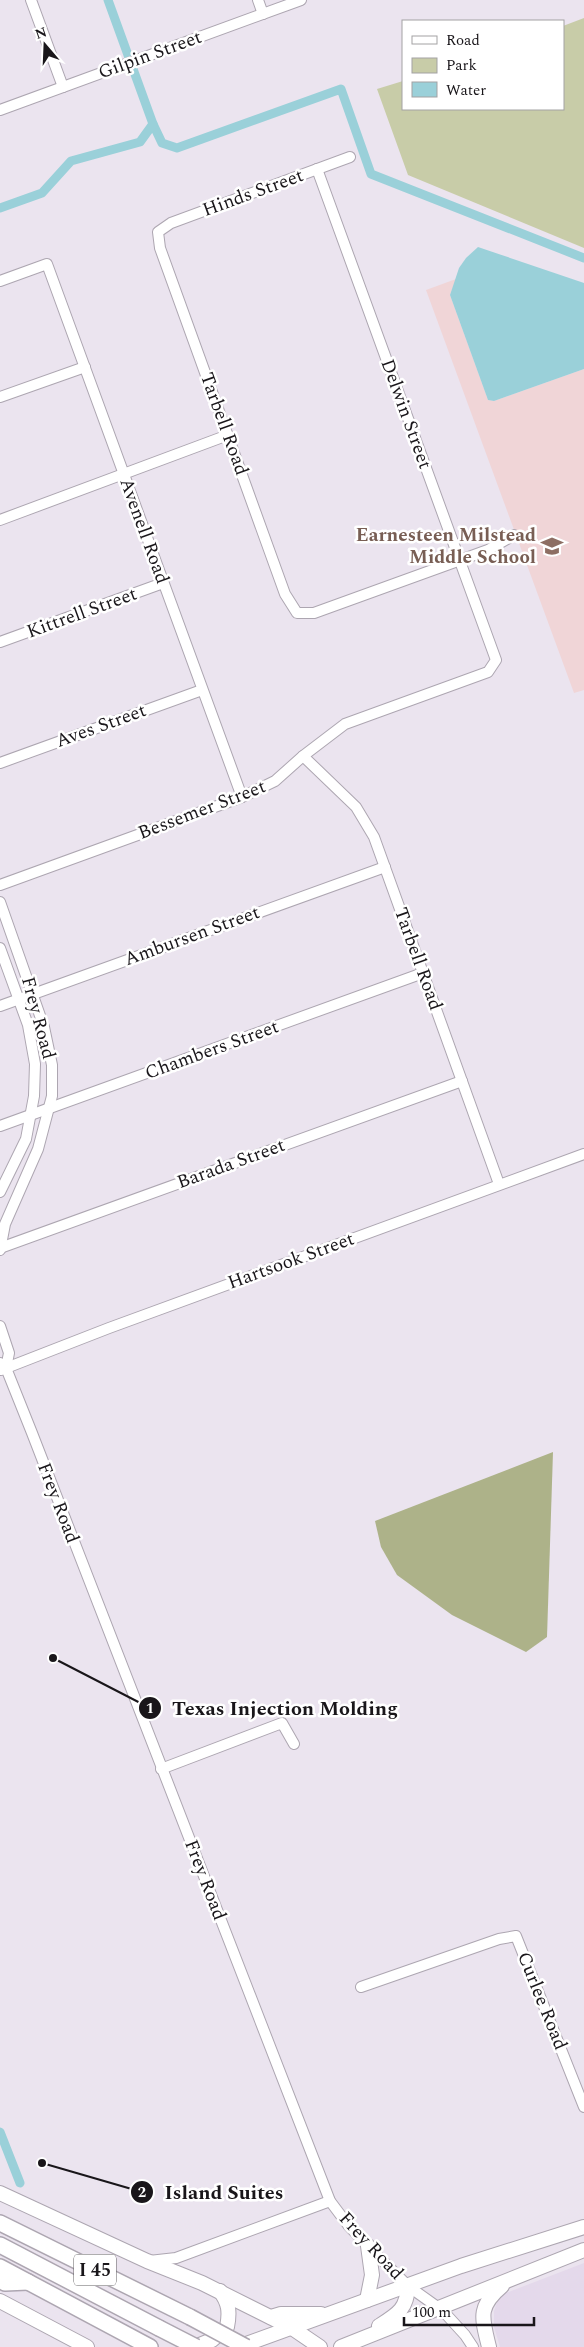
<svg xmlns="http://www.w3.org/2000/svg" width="584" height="2347" font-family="Spectral,serif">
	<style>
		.built { fill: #e4d9eb }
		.education { fill: #f0d5d7 }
		.green { fill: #c8cca8 }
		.forest { fill: #adb289 }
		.water { fill: #9ad0d9 }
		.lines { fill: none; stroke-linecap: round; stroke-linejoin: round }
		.canal { stroke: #9ad0d9; stroke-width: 9 }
		.minor-casing { stroke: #ada6b1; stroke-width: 12 }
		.major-casing { stroke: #ada6b1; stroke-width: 16 }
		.highway-casing { stroke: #ada6b1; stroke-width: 18 }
		.minor { stroke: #fff; stroke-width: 10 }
		.major { stroke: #fff; stroke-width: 14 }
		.highway { stroke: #fff; stroke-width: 15 }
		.highway-bridge-casing { stroke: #ada6b1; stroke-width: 18; stroke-linecap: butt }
		.highway-bridge { stroke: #fff; stroke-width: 15 }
		.labels { text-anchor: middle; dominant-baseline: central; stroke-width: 5; stroke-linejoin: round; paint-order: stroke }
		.shield { fill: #fff; stroke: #5e5c5f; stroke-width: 1 }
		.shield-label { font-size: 18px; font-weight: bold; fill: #19161a }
		.street-label { font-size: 19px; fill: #19161a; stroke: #fff }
		.education-label { font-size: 19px; font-weight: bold; fill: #785e54; stroke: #fff; text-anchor: end }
		.leader { fill: none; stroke: #19161a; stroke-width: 2 }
		.callout-dot { fill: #19161a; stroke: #fff; stroke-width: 2 }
		.mark-label { font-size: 15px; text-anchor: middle; font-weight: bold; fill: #fff }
		.callout-label { font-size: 20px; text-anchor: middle; font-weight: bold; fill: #19161a; stroke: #fff; stroke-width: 5; stroke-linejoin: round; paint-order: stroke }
	</style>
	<rect width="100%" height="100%" fill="#ebe4ef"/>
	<polygon class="built" points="584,2263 584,2347 500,2347 494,2327 494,2311 498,2300 506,2293"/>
	<polygon class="education" points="456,279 450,295 488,400 494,401 584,369 584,690 574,693 426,290"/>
	<polygon class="green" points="584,18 584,248 408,175 377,89 403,81 403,109 563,109 563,26"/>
	<polygon class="forest" points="553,1452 547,1637 526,1652 452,1615 397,1575 381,1547 375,1521"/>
	<polygon class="water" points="478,247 584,283 584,369 494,401 488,400 450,295 459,268 466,258"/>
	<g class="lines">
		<g class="canal">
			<polyline points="153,124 162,143 177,148 341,89 371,174 584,258"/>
			<polyline points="0,208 42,193 71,161 140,142 153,124 108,0"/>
			<polyline points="0,2132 20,2183"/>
		</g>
		<g class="minor-casing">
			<g id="minor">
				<polyline points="31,0 63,87"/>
				<polyline points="258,0 263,14"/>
				<polyline points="0,110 301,0"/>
				<polyline points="350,157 171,223 158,232 160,248 285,594 297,613 314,613 488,550 514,535"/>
				<polyline points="0,281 47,264 242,797"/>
				<polyline points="0,397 85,367"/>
				<polyline points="0,520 228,435"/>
				<polyline points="0,642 163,583"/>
				<polyline points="303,756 356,807 374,837 499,1184"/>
				<polyline points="0,763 202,690"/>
				<polyline points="0,885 242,797 275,781 303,756 345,724 488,672 496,660 317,169"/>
				<polyline points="0,902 44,1027 52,1065 52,1096 38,1149 5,1224 0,1250"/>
				<polyline points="0,948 28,1025 35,1064 34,1096 26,1139 0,1192"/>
				<polyline points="0,1006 385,867"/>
				<polyline points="0,1126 423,973"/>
				<polyline points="0,1248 462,1081"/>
				<polyline points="0,1326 9,1353 6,1368"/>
				<polyline points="0,1363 6,1368 32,1433 330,2201 348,2225 368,2246 408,2286 443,2311 465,2335 473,2347"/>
				<polyline points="1,1370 109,1328 584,1154"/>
				<polyline points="161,1769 282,1723 294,1744"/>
				<polyline points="361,1987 499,1939 516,1936 584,2107"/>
				<polyline points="149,2261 176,2258 330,2201"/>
			</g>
		</g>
		<g class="major-casing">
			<g id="major">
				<polyline points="0,2193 147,2261 202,2283 292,2328 320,2347"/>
				<polyline points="367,2300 372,2275 368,2246"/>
				<polyline points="0,2301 87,2347"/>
				<polyline points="271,2317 281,2314 321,2314"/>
				<path d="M 379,2326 C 398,2314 407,2309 408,2286"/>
				<path d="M 195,2347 L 212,2340 L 227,2327 C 230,2312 229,2303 220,2291"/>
				<polyline points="238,2347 461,2266 584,2227"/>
				<polyline points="341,2347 584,2250"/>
				<path d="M 489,2347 C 482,2318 477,2307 502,2286"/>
			</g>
		</g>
		<g class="highway-casing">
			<g id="highway">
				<polyline points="0,2223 190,2317"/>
				<polyline points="0,2245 159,2328"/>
				<polyline points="0,2267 150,2347"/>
				<polyline points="0,2280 5,2283 28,2282"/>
			</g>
		</g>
		<use href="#minor" class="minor"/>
		<use href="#major" class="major"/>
		<use href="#highway" class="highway"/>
		<g class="highway-bridge-casing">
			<g id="highway-bridge">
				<polyline points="190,2317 246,2347"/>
				<polyline points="159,2328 196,2347"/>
			</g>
		</g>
		<use href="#highway-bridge" class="highway-bridge"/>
	</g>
	<defs>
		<g id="school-bare" transform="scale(1.725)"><path d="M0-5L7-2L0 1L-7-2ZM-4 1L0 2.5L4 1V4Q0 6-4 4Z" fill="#8d6e63" stroke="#fff" stroke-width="2.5" paint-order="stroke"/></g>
	</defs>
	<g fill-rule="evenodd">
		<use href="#school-bare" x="552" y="546"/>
	</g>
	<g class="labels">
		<rect class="shield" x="74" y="2254.5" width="42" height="31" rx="4"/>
		<g class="shield-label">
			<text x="95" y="2270">I 45</text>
		</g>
		<g class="street-label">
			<text transform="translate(150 55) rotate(-20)">Gilpin Street</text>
			<text transform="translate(253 193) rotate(-20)">Hinds Street</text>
			<text transform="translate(406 414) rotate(70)">Delwin Street</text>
			<text transform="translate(224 424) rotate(70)">Tarbell Road</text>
			<text transform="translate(144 531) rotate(70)">Avenell Road</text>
			<text transform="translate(82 613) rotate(-20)">Kittrell Street</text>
			<text transform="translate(101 726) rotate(-20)">Aves Street</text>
			<text transform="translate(202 810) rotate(-21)">Bessemer Street</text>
			<text transform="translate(192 936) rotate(-20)">Ambursen Street</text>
			<text transform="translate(418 959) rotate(70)">Tarbell Road</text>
			<text transform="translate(38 1018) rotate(75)">Frey Road</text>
			<text transform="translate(212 1050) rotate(-20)">Chambers Street</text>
			<text transform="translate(231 1164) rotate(-20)">Barada Street</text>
			<text transform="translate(291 1261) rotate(-20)">Hartsook Street</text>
			<text transform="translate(58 1503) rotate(69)">Frey Road</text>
			<text transform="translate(205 1880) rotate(69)">Frey Road</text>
			<text transform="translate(542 2001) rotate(68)">Curlee Road</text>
			<text transform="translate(371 2246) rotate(47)">Frey Road</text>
		</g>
		<g class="education-label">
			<text x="536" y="535">Earnesteen Milstead<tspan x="536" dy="22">Middle School</tspan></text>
		</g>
	</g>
	<path class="leader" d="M53 1658L150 1708M42 2163L142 2192"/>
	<g class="callout-dot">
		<circle cx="53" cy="1658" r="5"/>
		<circle cx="42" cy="2163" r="5"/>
		<circle cx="150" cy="1708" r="12"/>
		<circle cx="142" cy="2192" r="12"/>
	</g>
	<g class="mark-label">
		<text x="150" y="1713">1</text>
		<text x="142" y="2197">2</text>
	</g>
	<g class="callout-label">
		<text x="285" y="1715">Texas Injection Molding</text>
		<text x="224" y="2199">Island Suites</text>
	</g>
	<rect x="402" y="20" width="162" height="90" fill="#ffffff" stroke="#a3a2a3"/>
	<rect x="412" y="36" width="25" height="8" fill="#ffffff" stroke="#a3a2a3"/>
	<text x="446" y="45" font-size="15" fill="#19161a">Road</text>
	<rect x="412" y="58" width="25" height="15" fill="#c8cca8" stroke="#a3a2a3"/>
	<text x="446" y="70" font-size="15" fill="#19161a">Park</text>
	<rect x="412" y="82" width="25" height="15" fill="#9ad0d9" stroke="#a3a2a3"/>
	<text x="446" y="95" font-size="15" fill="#19161a">Water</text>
	<g transform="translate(45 45) rotate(341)" stroke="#ffffff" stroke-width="4" paint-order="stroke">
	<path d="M0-4L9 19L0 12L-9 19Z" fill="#19161a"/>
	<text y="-8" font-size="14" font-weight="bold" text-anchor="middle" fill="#19161a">N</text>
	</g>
	<path d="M404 2317v8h130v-8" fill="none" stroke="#19161a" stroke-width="2.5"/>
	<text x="412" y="2317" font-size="15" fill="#19161a" stroke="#ffffff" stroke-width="4" paint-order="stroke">100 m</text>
</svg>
